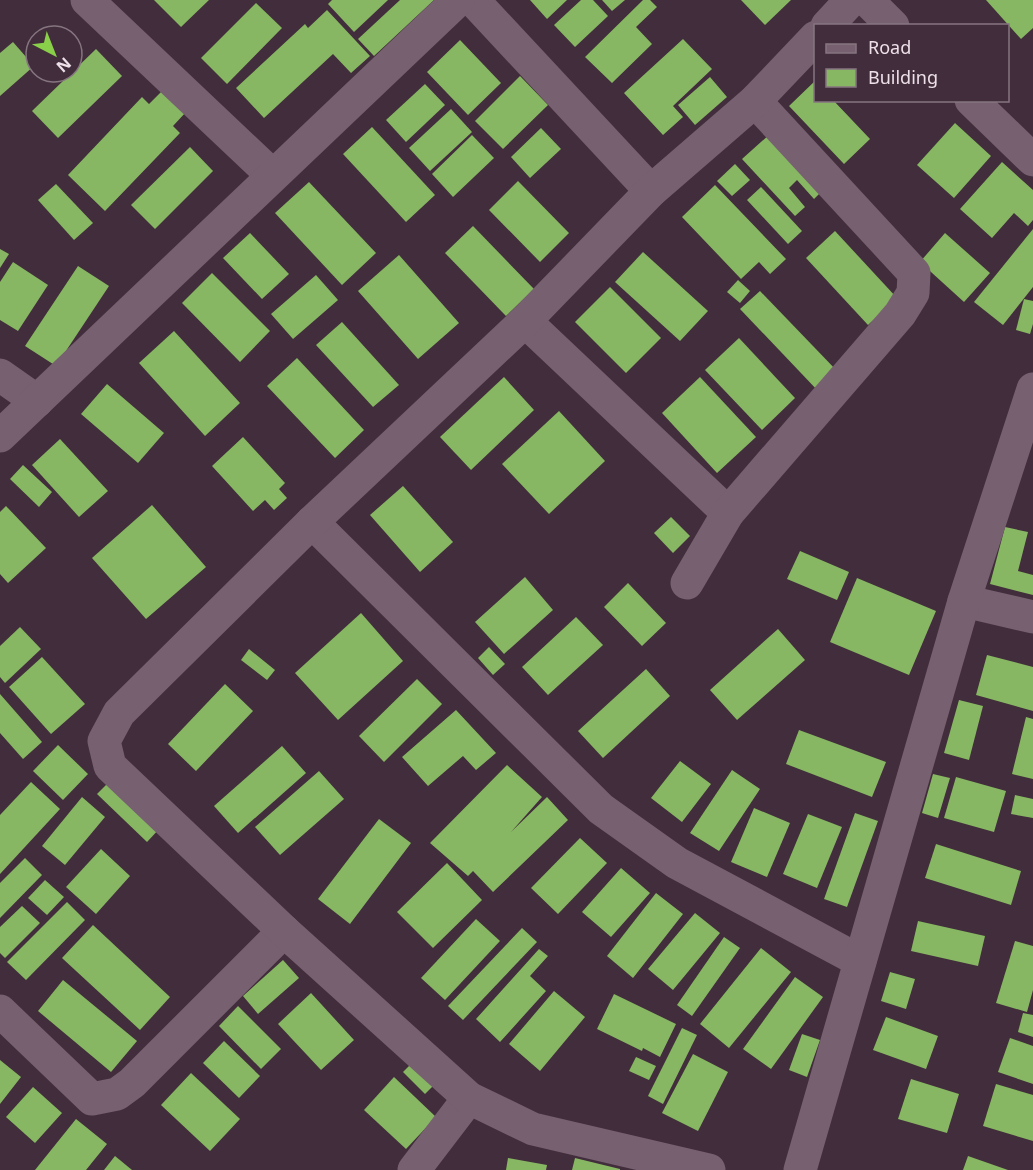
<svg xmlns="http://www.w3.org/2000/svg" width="1033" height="1170" font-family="'Noto Sans',sans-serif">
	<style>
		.building { fill: #87b762 }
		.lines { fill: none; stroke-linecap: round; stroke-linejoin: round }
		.minor { stroke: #776070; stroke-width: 33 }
	</style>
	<rect width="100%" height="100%" fill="#412d3b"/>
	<g class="building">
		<polygon points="154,0 209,0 181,27"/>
		<polygon points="332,0 388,0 354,32 328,4"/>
		<polygon points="400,0 434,0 374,56 358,39"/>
		<polygon points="530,0 567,0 547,19"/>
		<polygon points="581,0 593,0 608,16 575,47 554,25"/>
		<polygon points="602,0 625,0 612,11"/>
		<polygon points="643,0 650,0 657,7 636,27 652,44 612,83 585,57"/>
		<polygon points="741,0 791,0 765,25"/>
		<polygon points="986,0 1033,0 1033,28 1021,39"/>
		<polygon points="256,3 282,28 227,84 201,58"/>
		<polygon points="327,10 370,56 351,73 333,54 264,118 236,88 305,24 308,28"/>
		<polygon points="683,39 712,69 673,106 683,117 663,135 624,93"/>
		<polygon points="460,40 501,83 468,115 427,72"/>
		<polygon points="13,42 34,66 0,96 0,53"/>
		<polygon points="96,49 122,76 58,138 32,111"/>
		<polygon points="520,76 548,105 503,149 475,121"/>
		<polygon points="710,77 727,97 695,125 678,105"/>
		<polygon points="816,80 816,100 833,100 870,139 844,164 789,106"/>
		<polygon points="425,84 445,105 406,142 386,120"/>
		<polygon points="163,90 186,112 173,126 180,133 105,211 68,175 142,97 149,104"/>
		<polygon points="451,109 472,132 430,171 409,148"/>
		<polygon points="955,123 991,156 954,198 917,165"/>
		<polygon points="372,127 435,195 406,222 343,154"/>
		<polygon points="541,128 561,149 530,178 511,157"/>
		<polygon points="770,134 823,190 814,199 797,180 789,188 805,207 795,216 742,159"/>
		<polygon points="472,135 494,158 453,197 432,174"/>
		<polygon points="190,147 213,171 155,229 131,205"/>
		<polygon points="1002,162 1033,190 1033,220 1028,226 1014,213 992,238 960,209"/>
		<polygon points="735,164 750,180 732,196 717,181"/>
		<polygon points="518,181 569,233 540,262 489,210"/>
		<polygon points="309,182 376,253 342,285 275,213"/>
		<polygon points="56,184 93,223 74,240 38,200"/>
		<polygon points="715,185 786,259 770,274 759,262 741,279 682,217"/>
		<polygon points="761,187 802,231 788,244 747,200"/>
		<polygon points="473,226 534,289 506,316 445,253"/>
		<polygon points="1033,229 1033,287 1003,325 974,302"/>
		<polygon points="835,231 897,298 868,325 806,258"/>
		<polygon points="250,233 289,274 262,299 223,258"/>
		<polygon points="945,233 990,273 964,302 920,262"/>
		<polygon points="0,249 9,254 0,268"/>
		<polygon points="643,252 708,311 680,341 615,282"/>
		<polygon points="399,255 459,323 418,359 358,291"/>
		<polygon points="13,262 48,285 18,331 0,320 0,282"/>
		<polygon points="78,266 109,286 56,366 25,346"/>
		<polygon points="212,273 270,331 240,362 182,303"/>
		<polygon points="316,275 338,300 293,339 271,314"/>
		<polygon points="738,280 750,291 740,303 727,292"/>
		<polygon points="610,287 661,338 626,373 575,322"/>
		<polygon points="760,291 839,373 819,392 740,309"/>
		<polygon points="1024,299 1033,301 1033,324 1030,334 1016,330"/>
		<polygon points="342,322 399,385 373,407 316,345"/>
		<polygon points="174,331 240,403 205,436 139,363"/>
		<polygon points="739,338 795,398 762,430 705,370"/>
		<polygon points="297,358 364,430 335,458 267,386"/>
		<polygon points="504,377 534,410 471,470 440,437"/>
		<polygon points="700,377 756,437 717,473 662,413"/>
		<polygon points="107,384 164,433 138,463 81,414"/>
		<polygon points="559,411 605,461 549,514 502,464"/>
		<polygon points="243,437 285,483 279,489 287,498 274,510 265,500 253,511 212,466"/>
		<polygon points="60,439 108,491 79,517 32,465"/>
		<polygon points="23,465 52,492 39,507 10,479"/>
		<polygon points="403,486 453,542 420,572 370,515"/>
		<polygon points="152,505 206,567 146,619 92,558"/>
		<polygon points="6,506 46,548 8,583 0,574 0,512"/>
		<polygon points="671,517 690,536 673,553 654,533"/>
		<polygon points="1005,527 1028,532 1018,571 1033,575 1033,595 990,584"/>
		<polygon points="800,551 849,572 837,600 787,579"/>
		<polygon points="525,577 553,610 504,654 475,622"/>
		<polygon points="857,578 936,611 909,675 830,642"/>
		<polygon points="628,583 666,623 642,646 604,607"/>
		<polygon points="361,613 403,661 338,720 295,673"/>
		<polygon points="576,617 603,645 548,695 522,667"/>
		<polygon points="20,627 41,649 5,683 0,677 0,646"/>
		<polygon points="778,629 805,660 737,720 710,690"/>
		<polygon points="489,647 505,664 493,675 478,658"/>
		<polygon points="249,649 275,670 267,680 241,660"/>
		<polygon points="987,655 1033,667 1033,711 976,695"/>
		<polygon points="42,657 85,704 51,734 9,687"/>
		<polygon points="646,669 670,696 603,758 578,731"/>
		<polygon points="417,679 442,704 384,762 359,736"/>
		<polygon points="225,684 253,711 196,771 168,744"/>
		<polygon points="0,694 42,742 23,759 0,733"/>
		<polygon points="959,700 983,706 969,760 944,753"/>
		<polygon points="456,710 496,753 476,770 463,756 428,786 402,757"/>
		<polygon points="1026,717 1033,719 1033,779 1012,774"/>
		<polygon points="799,730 886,762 872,797 786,764"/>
		<polygon points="58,745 88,774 63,800 33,771"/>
		<polygon points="282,746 306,773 238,833 214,806"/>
		<polygon points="680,761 711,784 682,822 651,798"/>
		<polygon points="507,765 542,797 511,832 547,797 568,820 493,892 473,871 468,876 430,843"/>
		<polygon points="732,770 760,789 719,851 690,833"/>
		<polygon points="319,771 344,799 280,855 255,827"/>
		<polygon points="933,774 950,778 938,818 922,813"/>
		<polygon points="956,777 1006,791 994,832 944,818"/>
		<polygon points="111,780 161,827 147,842 97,794"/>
		<polygon points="31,782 60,809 0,874 0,815"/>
		<polygon points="1015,795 1033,799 1033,818 1011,814"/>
		<polygon points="82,797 105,817 65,865 42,846"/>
		<polygon points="754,808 790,823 767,877 731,862"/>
		<polygon points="855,813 878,821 847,907 824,899"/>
		<polygon points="808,814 842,827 817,888 783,874"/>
		<polygon points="379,819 411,843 350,924 318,899"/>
		<polygon points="580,838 607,863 558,914 531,888"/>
		<polygon points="936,844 1021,871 1011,905 925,878"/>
		<polygon points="101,849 130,876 96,914 66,887"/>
		<polygon points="25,858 42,875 0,918 0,883"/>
		<polygon points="447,863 482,900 433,948 397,912"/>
		<polygon points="621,868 650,893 611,937 582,912"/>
		<polygon points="45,880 64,897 47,915 28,898"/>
		<polygon points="656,893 683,914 633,978 607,956"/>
		<polygon points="67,902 85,920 26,980 7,962"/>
		<polygon points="22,906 40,923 5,958 0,953 0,927"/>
		<polygon points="695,913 720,933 673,990 648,969"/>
		<polygon points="476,919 500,941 445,1000 421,978"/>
		<polygon points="918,921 985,936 978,966 911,951"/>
		<polygon points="93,925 170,997 140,1030 62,958"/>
		<polygon points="522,928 537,942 463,1020 448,1006"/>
		<polygon points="724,937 740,948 692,1016 677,1005"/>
		<polygon points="1015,941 1033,946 1033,990 1027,1012 996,1003"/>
		<polygon points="761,948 791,972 729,1048 700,1024"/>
		<polygon points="539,949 548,956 530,976 546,991 500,1042 476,1019"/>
		<polygon points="283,960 299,978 258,1014 243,996"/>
		<polygon points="890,972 915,979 906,1009 881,1001"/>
		<polygon points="795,977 823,997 771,1069 743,1049"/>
		<polygon points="63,980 137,1041 111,1072 38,1011"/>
		<polygon points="554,991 585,1017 540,1071 509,1044"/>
		<polygon points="311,993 354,1040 321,1070 278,1024"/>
		<polygon points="614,994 676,1024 660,1057 643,1048 642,1051 597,1029"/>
		<polygon points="238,1006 281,1049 261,1069 219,1026"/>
		<polygon points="1023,1013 1033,1015 1033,1037 1018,1032"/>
		<polygon points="886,1017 938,1036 926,1069 873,1050"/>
		<polygon points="682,1028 697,1035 663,1104 648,1096"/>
		<polygon points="802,1034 820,1040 807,1077 789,1070"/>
		<polygon points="1010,1038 1033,1046 1033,1084 998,1072"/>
		<polygon points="224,1041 260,1076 239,1098 203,1063"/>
		<polygon points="693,1054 728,1072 698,1131 662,1113"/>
		<polygon points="419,1056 441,1078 425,1094 403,1072"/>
		<polygon points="636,1057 656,1066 649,1080 629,1071"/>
		<polygon points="0,1060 21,1077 0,1104"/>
		<polygon points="191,1073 240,1119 210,1151 161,1105"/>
		<polygon points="394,1077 436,1117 406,1149 364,1110"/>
		<polygon points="911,1079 959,1094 947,1133 898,1119"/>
		<polygon points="996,1084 1033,1095 1033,1141 983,1126"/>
		<polygon points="33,1087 62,1113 35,1143 6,1117"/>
		<polygon points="76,1119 107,1144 86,1170 35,1170"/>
		<polygon points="115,1156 132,1170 104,1170"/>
		<polygon points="968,1156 1008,1170 963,1170"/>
		<polygon points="508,1158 547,1165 546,1170 506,1170"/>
		<polygon points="575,1158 620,1169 620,1170 572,1170"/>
	</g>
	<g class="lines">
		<g class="minor">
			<polyline points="87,0 272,175"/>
			<polyline points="473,0 651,191"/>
			<polyline points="867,0 893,26"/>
			<polyline points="827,26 851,0"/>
			<polyline points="971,100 1033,160"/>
			<polyline points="525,321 728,513"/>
			<polyline points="0,375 37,401"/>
			<polyline points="0,436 458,0"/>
			<polyline points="312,522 601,809 677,863 860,961"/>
			<polyline points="687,583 728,513 900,314 913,293 914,273 755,101"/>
			<polyline points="964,601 1033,617"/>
			<polyline points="0,1011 92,1099 117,1094 132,1083 284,931"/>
			<polyline points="414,1170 469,1098"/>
			<polyline points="709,1170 533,1129 469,1098 284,931 110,766 104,741 119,713 312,522 525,321 651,191 755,101 816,37"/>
			<polyline points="800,1170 964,601 1033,389"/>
		</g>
	</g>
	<rect x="814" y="24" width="195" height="78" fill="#412d3b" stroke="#867581" stroke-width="1.5"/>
	<rect x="826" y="44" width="30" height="9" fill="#776070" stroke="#867581" stroke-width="1.5"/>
	<text x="868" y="54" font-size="18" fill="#ede0e9">Road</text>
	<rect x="826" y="69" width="30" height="18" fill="#87b762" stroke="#867581" stroke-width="1.5"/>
	<text x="868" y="84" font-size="18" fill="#ede0e9">Building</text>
	<g transform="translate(54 54) rotate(138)"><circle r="28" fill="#412d3b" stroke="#867581" stroke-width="1.5"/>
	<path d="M0-4.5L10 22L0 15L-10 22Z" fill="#89cf49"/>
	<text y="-9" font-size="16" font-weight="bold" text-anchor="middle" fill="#ede0e9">N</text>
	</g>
</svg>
